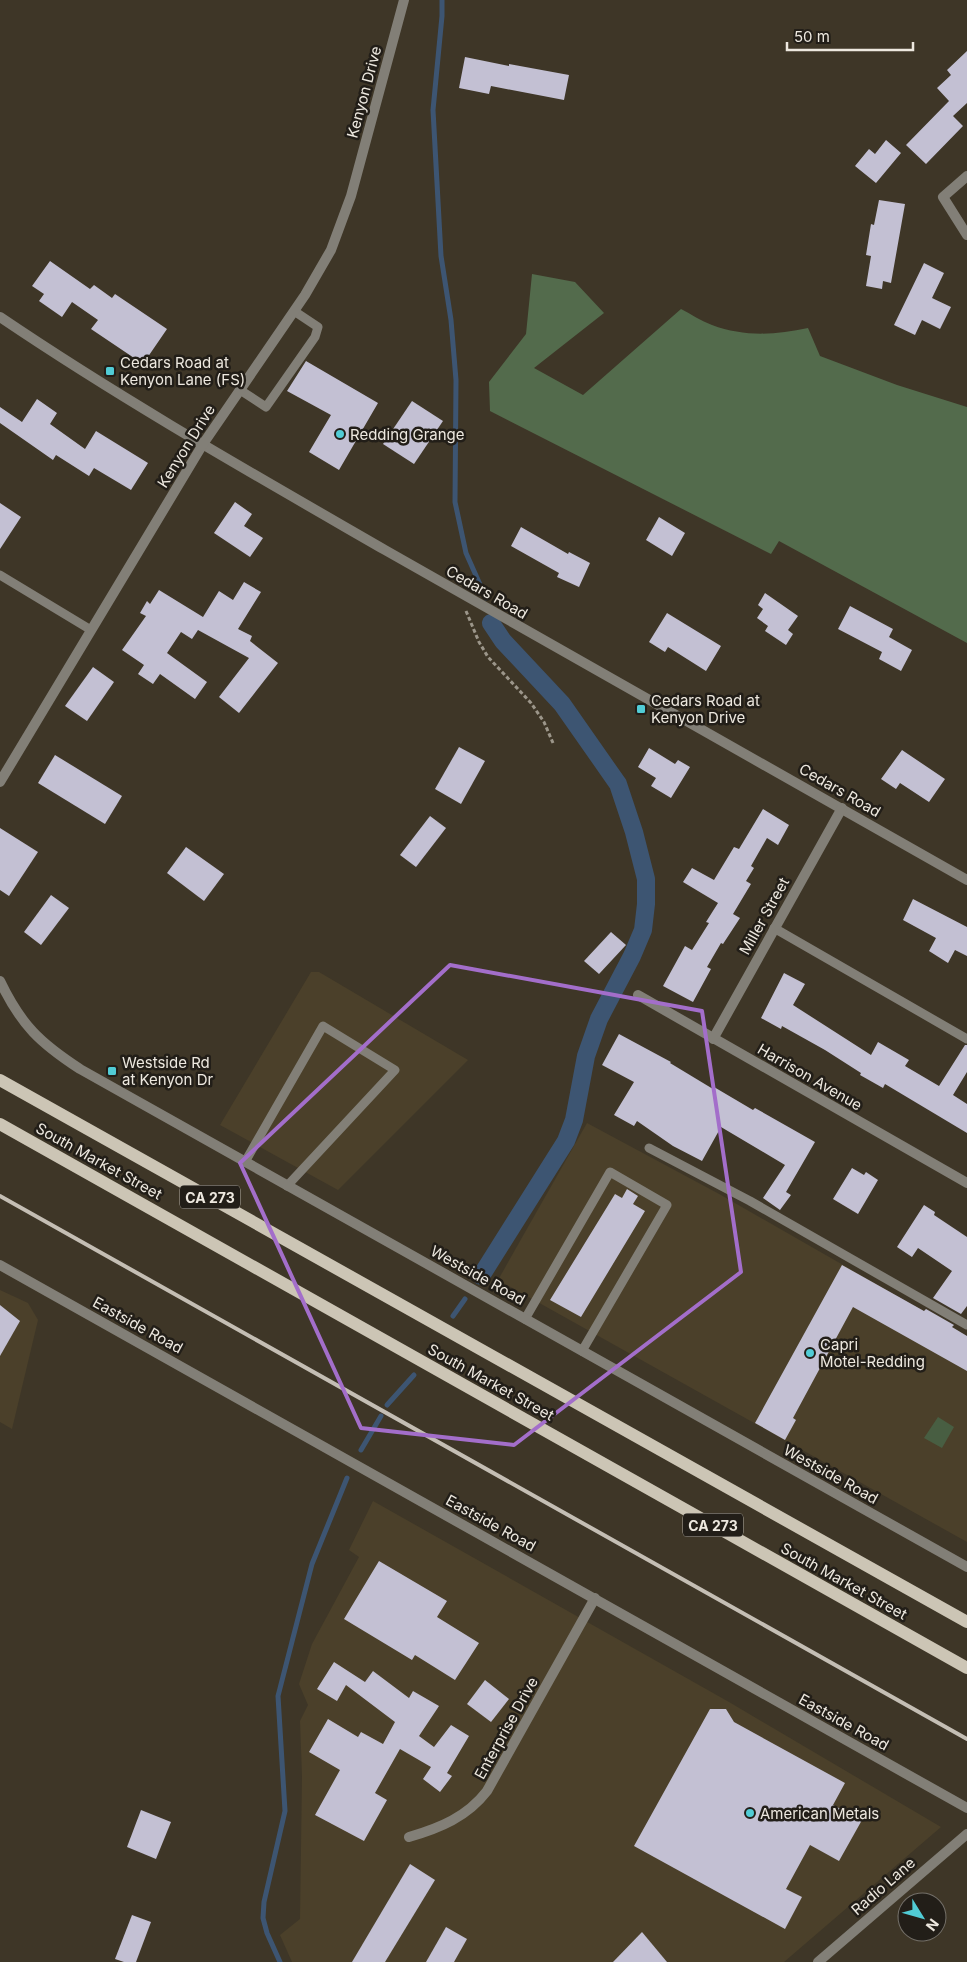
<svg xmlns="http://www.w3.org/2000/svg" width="967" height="1962" font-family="Inter,sans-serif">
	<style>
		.built { fill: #4b402a }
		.green { fill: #485e42 }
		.forest { fill: #536b4c }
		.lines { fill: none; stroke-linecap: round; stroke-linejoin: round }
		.stream { stroke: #3d5572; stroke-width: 5 }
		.canal { stroke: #3d5572; stroke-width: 18 }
		.building { fill: #c3c0d3 }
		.path { stroke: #9c968a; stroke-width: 3; stroke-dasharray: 4 2.5; stroke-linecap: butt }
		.service { stroke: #827f77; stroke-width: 9 }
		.minor { stroke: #827f77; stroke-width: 10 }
		.tertiary { stroke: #827f77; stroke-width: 10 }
		.primary { stroke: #ccc5b5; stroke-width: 12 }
		.rail { stroke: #c4beb4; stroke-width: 4 }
		.marked { fill: none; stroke: #a36eca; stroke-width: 4; stroke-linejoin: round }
		.poi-dot { fill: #51ccd5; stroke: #221e18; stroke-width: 2 }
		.labels { text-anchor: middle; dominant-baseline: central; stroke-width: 5; stroke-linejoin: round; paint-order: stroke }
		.shield { fill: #221e18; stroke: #b0aba3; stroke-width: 1 }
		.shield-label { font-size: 14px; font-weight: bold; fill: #ede8df }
		.street-label { font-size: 15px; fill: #ede8df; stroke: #221e18 }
		.poi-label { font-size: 15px; fill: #ede8df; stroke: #221e18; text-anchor: start }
	</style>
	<rect width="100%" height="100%" fill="#3e3627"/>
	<g class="built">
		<polygon points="311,972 319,972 468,1060 338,1190 220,1125"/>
		<polygon points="587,1123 721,1195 967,1336 967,1542 498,1280"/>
		<polygon points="0,1290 28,1303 38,1320 12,1429 0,1422"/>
		<polygon points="373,1501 729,1702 941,1827 784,1962 292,1962 280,1935 300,1919 302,1776 300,1721 308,1705 299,1684 312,1644 359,1557 349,1550"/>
	</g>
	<polygon class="green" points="938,1417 954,1427 942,1448 924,1438"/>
	<path class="forest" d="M 532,274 L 575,282 L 604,313 L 534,368 L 583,395 L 681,309 C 691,314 701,321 712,325 C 744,337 775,335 808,328 L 820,356 L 897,385 L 967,407 L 967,643 L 779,541 L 771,554 L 490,411 L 489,382 L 526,334 Z"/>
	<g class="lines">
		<g class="stream">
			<polyline points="442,0 442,16 433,110 441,256 451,320 456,380 455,502 466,553 486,598"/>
			<polyline points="453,1316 465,1299"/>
			<polyline points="387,1405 414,1375"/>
			<polyline points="361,1450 381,1416"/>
			<polyline points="280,1962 267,1933 263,1918 264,1902 285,1811 278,1696 312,1564 347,1478"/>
		</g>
		<polyline class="canal" points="481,1276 566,1141 574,1120 586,1056 599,1019 632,956 643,930 646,904 646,879 634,832 618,784 562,704 503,641 491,623"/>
	</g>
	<g class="building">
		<polygon points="967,51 967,103 953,116 963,126 926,164 906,145 949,101 937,88 951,75 947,70"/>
		<polygon points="465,57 509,66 509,64 569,75 564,100 491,86 489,94 459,88"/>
		<polygon points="886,140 901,153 876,183 855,166 869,149 875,154"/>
		<polygon points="879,200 905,204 891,283 883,281 882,289 866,286 871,256 866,255 871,224 874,225"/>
		<polygon points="50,261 90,289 94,285 112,298 115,294 167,329 143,364 91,329 98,320 72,302 62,317 39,301 44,294 32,286"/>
		<polygon points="924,263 944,273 932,298 951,307 940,329 922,320 915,335 894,325"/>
		<polygon points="306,361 378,403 339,470 309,452 331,415 287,391"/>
		<polygon points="37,399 57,413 50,424 85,449 96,431 148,463 131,490 94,468 89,476 56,455 53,460 0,423 0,407 22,422"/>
		<polygon points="412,401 443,421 414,464 383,444"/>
		<polygon points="235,502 252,514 244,526 263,538 250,557 214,533"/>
		<polygon points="0,503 21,517 0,549"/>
		<polygon points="659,517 685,533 672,556 646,540"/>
		<polygon points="521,527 568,554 569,552 590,563 579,587 557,577 559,573 511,546"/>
		<polygon points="244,582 261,592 238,629 252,636 250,641 278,663 239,713 219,697 249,658 198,630 192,639 181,632 167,653 207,682 195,699 160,674 153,684 138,674 144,665 122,650 146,616 140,613 147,601 150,604 159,590 203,617 219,591 233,600"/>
		<polygon points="765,593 798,616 788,630 793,634 786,645 765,631 768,626 757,618 763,609 758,605"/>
		<polygon points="850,606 893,629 889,637 912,650 901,671 879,659 882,652 838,629"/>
		<polygon points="667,613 721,646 706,671 668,647 665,652 649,642"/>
		<polygon points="93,667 114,682 87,721 65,706"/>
		<polygon points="459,747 485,761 461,804 435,789"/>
		<polygon points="649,748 675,764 678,760 690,767 671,798 651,786 656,778 638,767"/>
		<polygon points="902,750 945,779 929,802 900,783 896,789 881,779"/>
		<polygon points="55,755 122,796 105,824 38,783"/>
		<polygon points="763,809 789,825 778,845 767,838 751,866 754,868 746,881 751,884 733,914 740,918 723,944 721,943 707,967 711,969 693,1002 663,986 685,946 692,950 709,923 706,922 718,903 683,882 692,868 714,880 734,847 739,849"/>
		<polygon points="430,816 446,828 416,867 400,855"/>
		<polygon points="0,828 38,852 9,896 0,890"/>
		<polygon points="186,847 224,874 204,901 167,873"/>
		<polygon points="51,895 69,908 41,945 24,932"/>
		<polygon points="913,899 967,927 967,956 955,950 948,963 929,951 936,938 903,920"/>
		<polygon points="611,932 626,945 599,974 584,961"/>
		<polygon points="784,973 805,984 793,1005 871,1055 878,1042 909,1060 905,1066 939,1086 965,1045 967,1045 967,1072 953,1095 967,1104 967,1133 885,1084 883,1088 860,1075 861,1073 825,1050 782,1026 781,1029 761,1018"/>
		<polygon points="619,1034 671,1062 670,1063 713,1089 714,1087 753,1110 755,1108 815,1142 786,1192 791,1195 780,1210 763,1198 785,1165 721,1127 702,1161 673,1146 637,1121 634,1126 614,1115 634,1082 602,1065"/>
		<polygon points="852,1168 864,1175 866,1172 878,1180 858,1214 833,1199"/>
		<polygon points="627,1189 638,1196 633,1204 645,1211 581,1317 550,1300 615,1194 622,1198"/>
		<polygon points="924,1205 935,1212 934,1215 967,1237 967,1306 961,1314 933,1298 952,1271 918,1248 912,1257 897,1247"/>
		<polygon points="842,1265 924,1311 926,1309 954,1325 952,1327 967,1336 967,1371 853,1307 793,1418 796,1420 785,1440 755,1423"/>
		<polygon points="0,1305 20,1321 0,1356"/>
		<polygon points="379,1561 447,1601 437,1617 479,1643 455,1680 415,1655 412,1660 344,1619"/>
		<polygon points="334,1662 365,1682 373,1671 409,1698 413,1691 439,1706 419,1736 434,1747 451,1725 469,1736 447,1773 452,1776 440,1792 423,1779 431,1767 400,1749 375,1793 387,1800 364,1841 315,1815 340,1770 309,1752 328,1719 358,1737 361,1732 383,1744 395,1722 346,1685 337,1701 317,1689"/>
		<polygon points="485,1680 509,1699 491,1722 467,1704"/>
		<polygon points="710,1709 726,1709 734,1722 845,1783 833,1805 862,1820 839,1861 810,1845 786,1889 802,1897 785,1929 634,1846"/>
		<polygon points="141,1810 171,1822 156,1859 127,1847"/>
		<polygon points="410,1864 435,1880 385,1962 352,1962"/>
		<polygon points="132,1915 151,1922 136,1962 124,1962 115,1959"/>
		<polygon points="446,1927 467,1939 454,1962 426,1962"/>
		<polygon points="642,1932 667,1962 613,1962"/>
	</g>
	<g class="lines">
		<polyline class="path" points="466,611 479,642 488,657 531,703 544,722 553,743"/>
		<g class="service">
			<polyline points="240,390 266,407 315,337 318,327 294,311"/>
			<polyline points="0,575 91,630"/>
			<polyline points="774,928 967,1039"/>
			<polyline points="649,1148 750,1201 967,1325"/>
			<polyline points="245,1162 323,1026 395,1070 287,1186"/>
			<polyline points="525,1319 610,1172 667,1205 582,1351"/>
		</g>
		<g class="minor">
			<polyline points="967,176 943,197 967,235"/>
			<path d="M 0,317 C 124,401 255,475 385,550 C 578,661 773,769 967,880"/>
			<polyline points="0,782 203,444 305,295 331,250 351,196 404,0"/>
			<polyline points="638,995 967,1183"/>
			<polyline points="713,1039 842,808"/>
			<path d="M 409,1837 C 440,1828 467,1817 487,1791 L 595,1598"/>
		</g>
		<g class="tertiary">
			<path d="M 0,981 C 21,1025 40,1043 80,1069 L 967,1567"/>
			<polyline points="0,1265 967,1808"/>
			<polyline points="818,1962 967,1834"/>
		</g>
		<g class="primary">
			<polyline points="0,1080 967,1622"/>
			<polyline points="0,1124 967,1668"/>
		</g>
		<polyline class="rail" points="0,1196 967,1739"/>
	</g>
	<path class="marked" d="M 450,965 L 702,1011 L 741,1272 L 514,1445 L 361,1428 L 240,1163 Z"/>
	<g class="poi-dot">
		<rect x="105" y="366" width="10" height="10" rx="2.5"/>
		<circle cx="340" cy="434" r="5"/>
		<rect x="636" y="704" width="10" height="10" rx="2.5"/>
		<rect x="107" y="1066" width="10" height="10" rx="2.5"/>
		<circle cx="810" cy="1353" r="5"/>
		<circle cx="750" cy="1813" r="5"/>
	</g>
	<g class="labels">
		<g class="shield">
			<rect x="180" y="1185.5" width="60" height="23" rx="4"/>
			<rect x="683" y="1513.5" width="60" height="23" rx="4"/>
		</g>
		<g class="shield-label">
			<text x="210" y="1197">CA 273</text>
			<text x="713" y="1525">CA 273</text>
		</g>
		<g class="street-label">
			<text transform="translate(364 92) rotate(-75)">Kenyon Drive</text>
			<text transform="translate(186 446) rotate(-58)">Kenyon Drive</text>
			<text transform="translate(487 592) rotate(30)">Cedars Road</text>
			<text transform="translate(840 790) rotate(30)">Cedars Road</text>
			<text transform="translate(764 916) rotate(-61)">Miller Street</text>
			<text transform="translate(810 1077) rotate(30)">Harrison Avenue</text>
			<text transform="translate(99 1161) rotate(29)">South Market Street</text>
			<text transform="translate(478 1275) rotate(29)">Westside Road</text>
			<text transform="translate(138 1325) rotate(29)">Eastside Road</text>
			<text transform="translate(491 1382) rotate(29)">South Market Street</text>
			<text transform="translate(831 1474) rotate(29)">Westside Road</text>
			<text transform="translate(491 1523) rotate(29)">Eastside Road</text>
			<text transform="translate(844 1581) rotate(29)">South Market Street</text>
			<text transform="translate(844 1722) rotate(29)">Eastside Road</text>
			<text transform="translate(506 1728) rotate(-61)">Enterprise Drive</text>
			<text transform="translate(883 1886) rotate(-41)">Radio Lane</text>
		</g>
		<g class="poi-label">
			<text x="120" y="362">Cedars Road at<tspan x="120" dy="17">Kenyon Lane (FS)</tspan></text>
			<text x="350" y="434">Redding Grange</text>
			<text x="651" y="700">Cedars Road at<tspan x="651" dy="17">Kenyon Drive</tspan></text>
			<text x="122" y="1062">Westside Rd<tspan x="122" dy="17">at Kenyon Dr</tspan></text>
			<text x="820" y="1344">Capri<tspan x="820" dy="17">Motel-Redding</tspan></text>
			<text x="760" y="1813">American Metals</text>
		</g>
	</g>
	<g transform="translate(922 1917) rotate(127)"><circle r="24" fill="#221e18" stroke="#736f68"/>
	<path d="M0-4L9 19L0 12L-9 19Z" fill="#51ccd5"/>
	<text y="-8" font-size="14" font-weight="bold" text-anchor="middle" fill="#ede8df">N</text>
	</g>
	<path d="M787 42v8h126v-8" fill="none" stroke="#ede8df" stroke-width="2.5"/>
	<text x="794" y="42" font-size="15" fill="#ede8df" stroke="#221e18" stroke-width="4" paint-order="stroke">50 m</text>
</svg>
